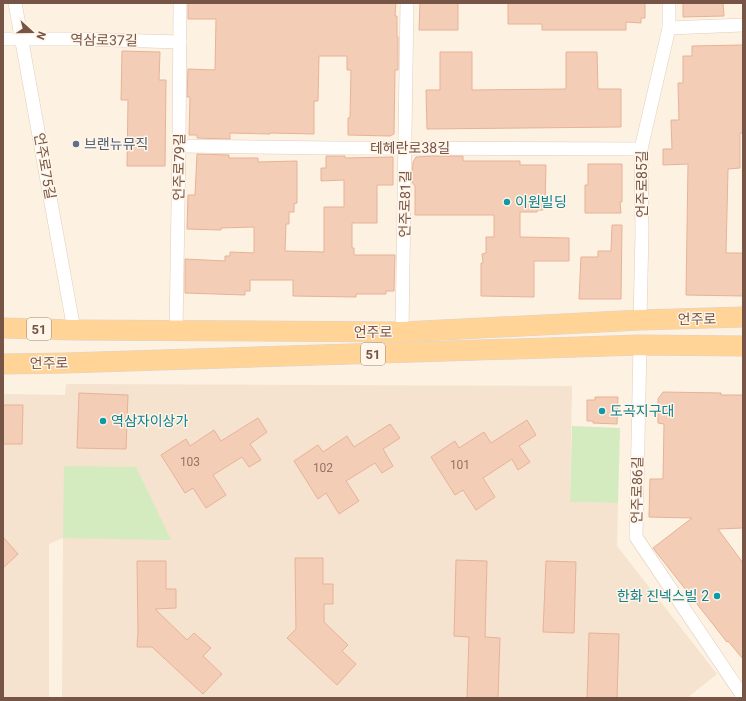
<svg xmlns="http://www.w3.org/2000/svg" width="746" height="701" font-family="Roboto,'Noto Sans KR',sans-serif">
	<style>
		.residential { fill: #f5e2cf }
		.green { fill: #d3ebbf }
		.building { fill: #f4cdb7; stroke: #e7b297 }
		.lines { fill: none; stroke-linecap: round; stroke-linejoin: round }
		.street-casing { stroke: #e2cdbc; stroke-width: 14 }
		.primary-casing { stroke: #dbd3cf; stroke-width: 21 }
		.street { stroke: #fff; stroke-width: 13 }
		.primary { stroke: #ffd496; stroke-width: 20 }
		.service-dot { fill: #5c6f8a; stroke: #fff5e8; stroke-width: 1.5 }
		.culture-dot { fill: #0f9aa8; stroke: #fff5e8; stroke-width: 1.5 }
		.labels { text-anchor: middle; dominant-baseline: central; stroke-width: 3; stroke-linejoin: round; paint-order: stroke }
		.number-label { font-size: 12px; fill: #967363 }
		.shield { fill: #fff5e8; stroke: #9f8577; stroke-width: 1 }
		.shield-label { font-size: 13px; font-weight: bold; fill: #765547 }
		.street-label { font-size: 14px; fill: #765547; stroke: #fff5e8 }
		.service-label { font-size: 14px; fill: #4e5e75; stroke: #fff5e8; text-anchor: start }
		.culture-label { font-size: 14px; fill: #0d838f; stroke: #fff5e8; text-anchor: start }
	</style>
	<rect width="100%" height="100%" fill="#fdf1e1"/>
	<polygon class="residential" points="66,384 572,386 570,502 618,503 617,546 717,674 687,698 62,698 63,538 49,544 49,698 3,698 3,394 65,395"/>
	<g class="green">
		<polygon points="572,426 620,428 618,503 570,502"/>
		<polygon points="64,466 136,467 171,540 63,538"/>
	</g>
	<g class="building">
		<polygon points="188,3 396,3 395,16 397,16 397,37 398,37 398,70 395,70 394,134 390,136 348,135 348,118 350,118 351,70 347,70 347,56 319,56 318,101 314,101 314,134 270,133 270,134 230,133 230,139 197,138 197,135 189,135 190,97 187,97 188,69 215,70 216,19 188,19"/>
		<polygon points="420,3 458,3 458,30 419,30"/>
		<polygon points="508,3 645,3 645,18 641,18 641,23 626,22 626,30 542,30 542,24 508,24"/>
		<polygon points="683,3 723,3 724,16 683,17"/>
		<polygon points="743,45 743,133 740,133 740,168 728,169 726,253 743,253 743,296 686,295 688,164 663,165 663,149 672,149 671,120 679,120 678,83 683,83 683,56 692,56 692,46"/>
		<polygon points="122,51 160,52 159,80 166,80 165,166 127,166 128,100 121,100"/>
		<polygon points="440,52 472,52 472,90 566,89 566,52 597,52 598,89 621,89 621,127 427,129 426,90 440,90"/>
		<polygon points="197,154 229,155 229,158 258,158 258,162 297,161 297,203 294,204 294,212 289,212 289,224 286,224 285,251 324,252 324,207 344,207 344,180 321,181 321,168 326,168 326,156 345,156 345,158 393,157 393,185 377,185 377,223 352,223 352,248 354,248 354,255 395,255 394,291 386,291 386,294 356,294 356,297 293,296 293,280 250,280 250,291 245,291 245,295 185,293 185,259 225,261 225,256 230,256 230,252 254,253 254,227 221,228 221,230 187,229 188,195 195,195"/>
		<polygon points="434,156 463,156 463,161 520,161 520,165 546,165 545,203 543,203 543,210 538,210 537,212 520,212 520,237 569,238 569,261 534,261 534,297 481,296 481,263 483,263 482,254 486,253 486,237 494,237 494,215 415,215 415,186 412,182 413,162 416,157"/>
		<polygon points="588,164 622,164 622,202 620,202 621,213 585,213 585,185 588,185"/>
		<polygon points="612,225 622,225 621,299 579,299 581,257 598,257 598,251 611,251"/>
		<polygon points="663,392 721,393 721,395 743,395 743,528 718,529 743,563 743,659 728,641 727,642 653,548 692,518 649,517 650,479 663,479 664,424 658,423 658,399"/>
		<polygon points="79,393 128,395 126,449 77,448"/>
		<polygon points="595,397 618,397 617,424 593,423 593,421 587,421 587,400 595,400"/>
		<polygon points="3,405 23,405 22,444 3,444"/>
		<polygon points="258,418 267,432 250,444 261,460 249,467 242,457 213,475 226,495 206,508 193,488 185,493 161,455 186,439 190,446 214,430 221,441"/>
		<polygon points="527,420 536,435 519,446 530,462 518,470 512,459 483,478 495,497 476,510 463,490 455,495 431,457 455,441 459,448 484,432 491,443"/>
		<polygon points="390,424 400,438 383,449 393,466 382,473 375,463 346,481 359,501 339,514 326,493 318,499 294,461 318,445 323,452 347,436 354,447"/>
		<polygon points="3,537 18,554 3,568"/>
		<polygon points="295,558 323,558 323,584 333,584 333,604 324,604 324,622 348,645 342,651 356,664 337,685 287,638 296,629"/>
		<polygon points="456,560 487,561 485,637 500,638 498,698 467,698 469,637 454,636"/>
		<polygon points="137,561 166,561 166,589 176,589 176,608 155,609 187,640 194,633 211,648 203,656 222,674 203,694 152,647 137,647 138,632"/>
		<polygon points="546,561 576,562 574,633 543,632"/>
		<polygon points="589,633 619,634 617,698 587,698"/>
	</g>
	<g class="lines">
		<g class="street-casing">
			<g id="street">
				<polyline points="15,3 74,330"/>
				<polyline points="669,28 743,25"/>
				<polyline points="3,39 78,39 180,42"/>
				<polyline points="179,146 333,148 641,149"/>
				<polyline points="640,320 642,233 641,149 669,28 669,3"/>
				<polyline points="176,331 179,146 180,3"/>
				<polyline points="402,332 407,3"/>
				<polyline points="640,345 636,537 742,695 741,698"/>
			</g>
		</g>
		<g class="primary-casing">
			<g id="primary">
				<polyline points="3,328 74,330 402,332 640,320 743,317"/>
				<polyline points="3,364 66,363 640,345 743,346"/>
			</g>
		</g>
		<use href="#street" class="street"/>
		<use href="#primary" class="primary"/>
	</g>
	<circle class="service-dot" cx="76" cy="144" r="4"/>
	<g class="culture-dot">
		<circle cx="507" cy="202" r="4"/>
		<circle cx="602" cy="411" r="4"/>
		<circle cx="103" cy="421" r="4"/>
		<circle cx="717" cy="596" r="4"/>
	</g>
	<g class="labels">
		<g class="number-label">
			<text x="190" y="462">103</text>
			<text x="460" y="465">101</text>
			<text x="323" y="468">102</text>
		</g>
		<g class="shield">
			<rect x="27" y="318" width="24" height="22" rx="3"/>
			<rect x="361" y="343" width="24" height="22" rx="3"/>
		</g>
		<g class="shield-label">
			<text x="39" y="329">51</text>
			<text x="373" y="354">51</text>
		</g>
		<g class="street-label">
			<text transform="translate(104 40) rotate(1)">역삼로37길</text>
			<text x="410" y="148">테헤란로38길</text>
			<text transform="translate(45 166) rotate(80)">언주로75길</text>
			<text transform="translate(179 167) rotate(-89)">언주로79길</text>
			<text transform="translate(642 184) rotate(-90)">언주로85길</text>
			<text transform="translate(405 204) rotate(-89)">언주로81길</text>
			<text transform="translate(697 319) rotate(-1)">언주로</text>
			<text x="373" y="332">언주로</text>
			<text transform="translate(49 363) rotate(-1)">언주로</text>
			<text transform="translate(637 490) rotate(-89)">언주로86길</text>
		</g>
		<g class="service-label">
			<text x="84" y="144">브랜뉴뮤직</text>
		</g>
		<g class="culture-label">
			<text x="515" y="202">이원빌딩</text>
			<text x="610" y="411">도곡지구대</text>
			<text x="111" y="421">역삼자이상가</text>
			<text x="709" y="596" text-anchor="end">한화 진넥스빌 2</text>
		</g>
	</g>
	<rect width="746" height="701" fill="none" stroke="#765547" stroke-width="8"/>
	<g transform="translate(32 32) rotate(111)" stroke="#fff5e8" stroke-width="3" paint-order="stroke">
	<path d="M0-3L7 15L0 10L-7 15Z" fill="#765547"/>
	<text y="-6" font-size="11" font-weight="bold" text-anchor="middle" fill="#765547">N</text>
	</g>
</svg>
